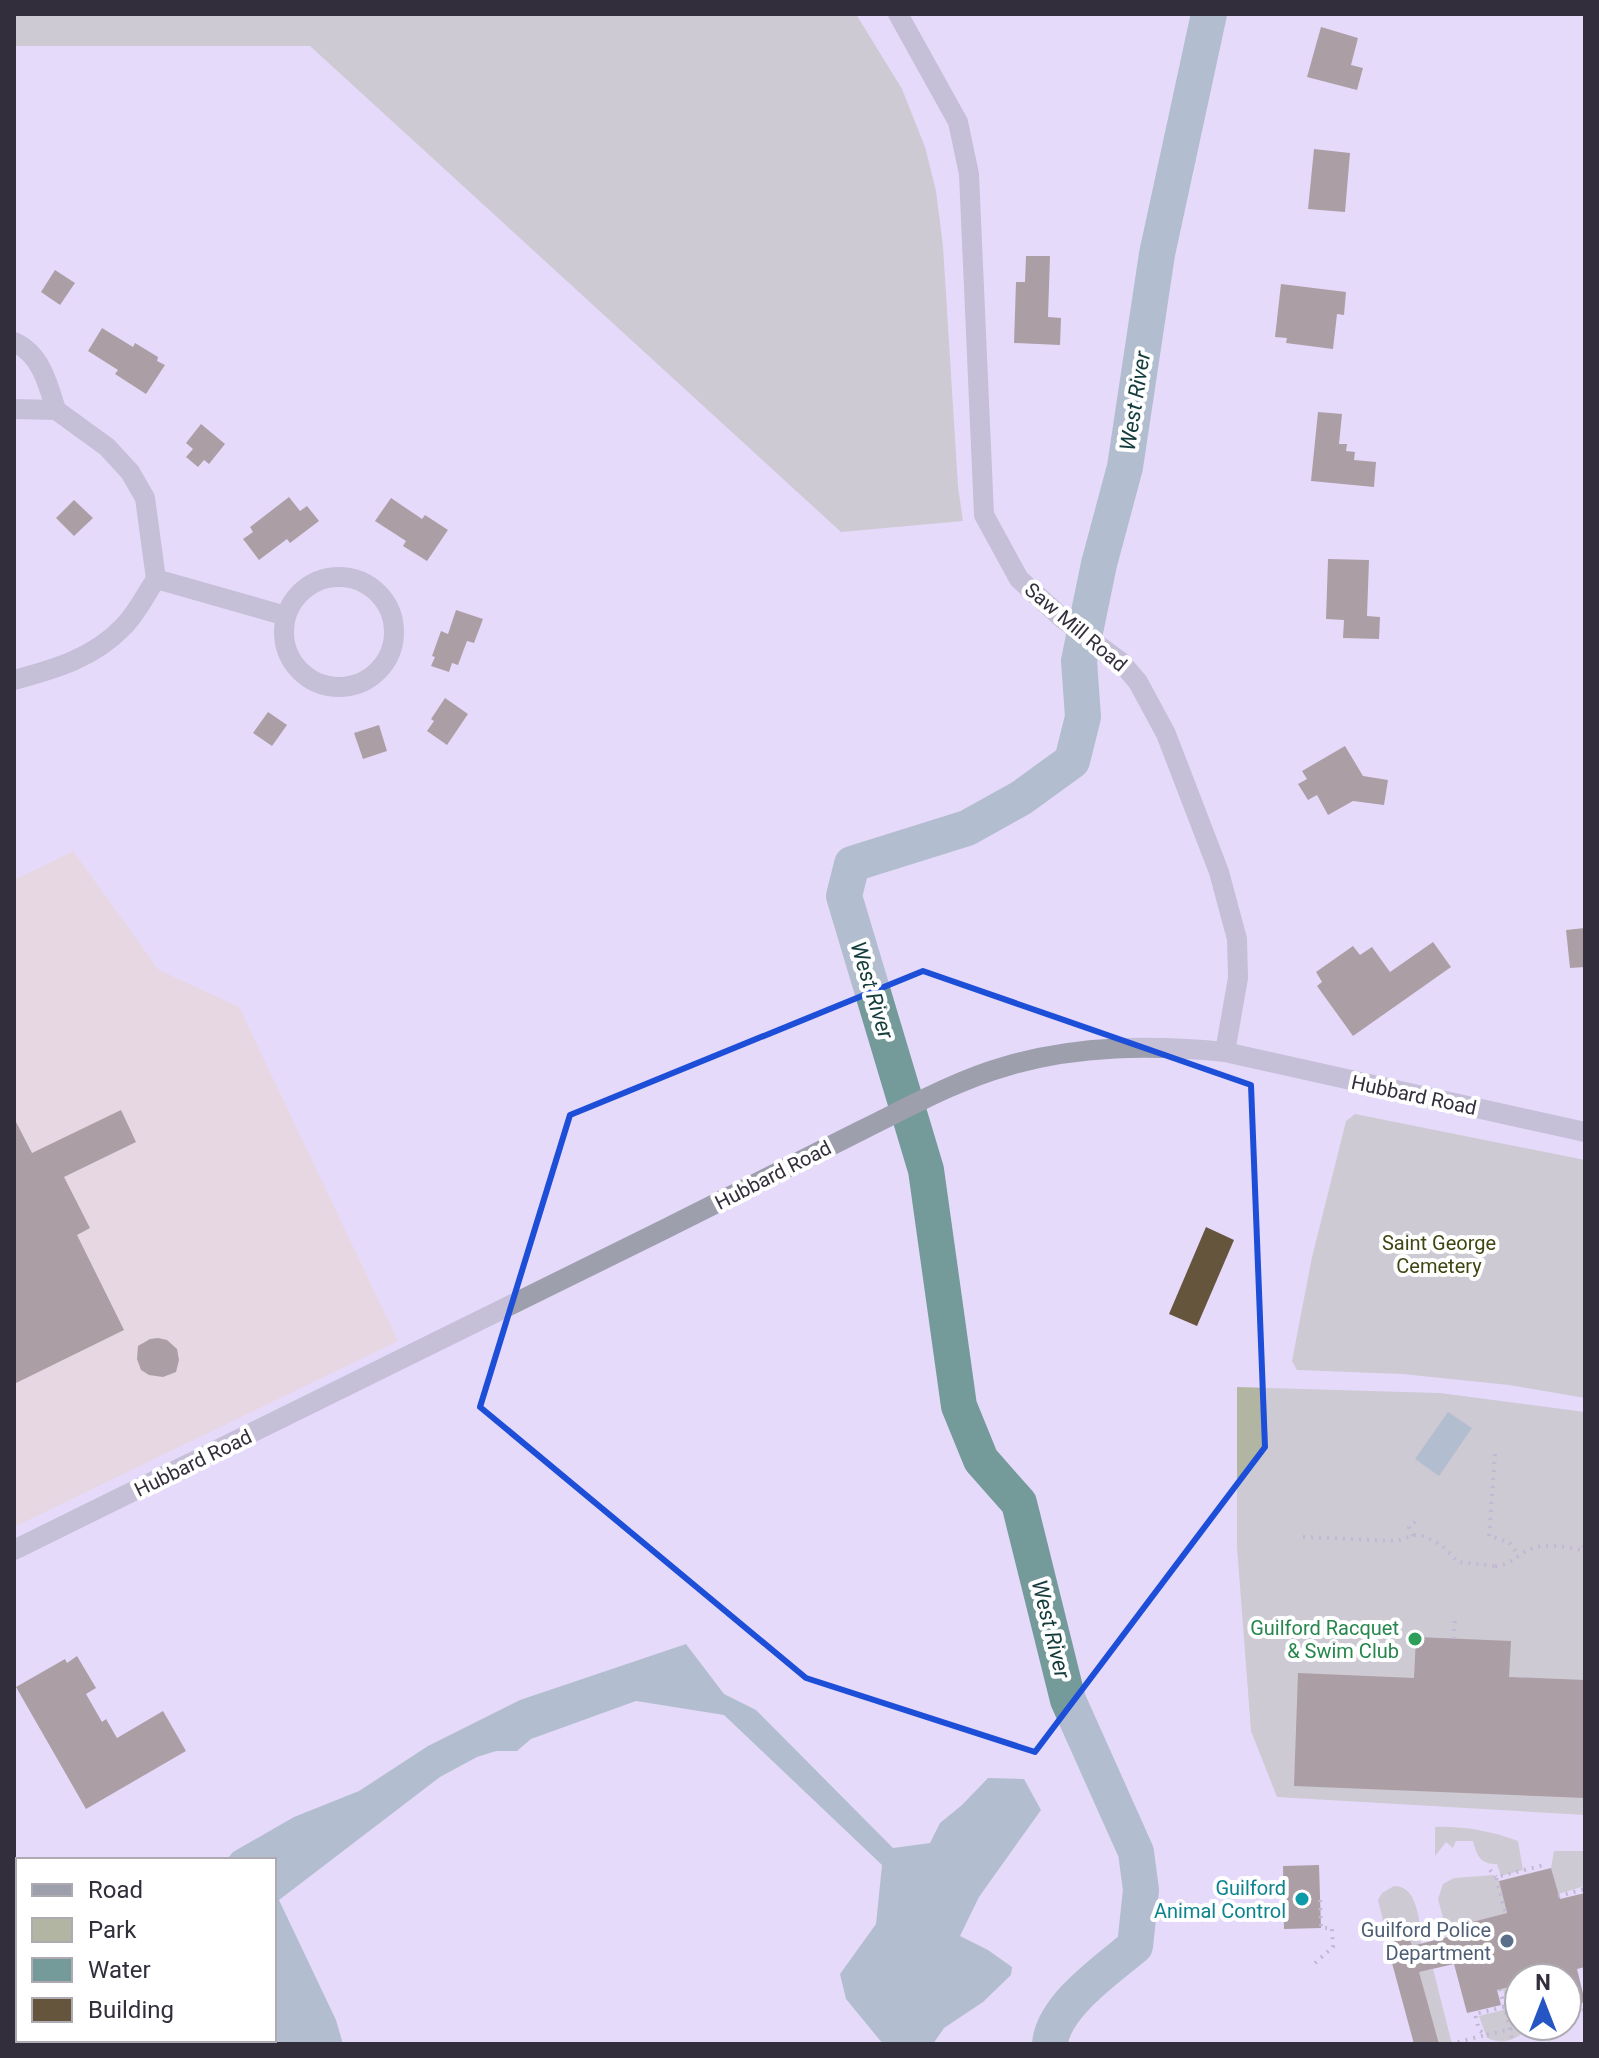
<svg xmlns="http://www.w3.org/2000/svg" width="1599" height="2058" font-family="Roboto,sans-serif">
	<style>
		.industrial { fill: #e7d3c4 }
		.green { fill: #b1b5a2 }
		.water { fill: #749b9a }
		.lines { fill: none; stroke-linecap: round; stroke-linejoin: round }
		.river { stroke: #749b9a; stroke-width: 36 }
		.building { fill: #65553d }
		.path { stroke: #978fa7; stroke-width: 4; stroke-dasharray: 2 6; stroke-linecap: butt }
		.minor { stroke: #9d9fac; stroke-width: 20 }
		.marked { fill: none; stroke: #1d4ed8; stroke-width: 6; stroke-linejoin: round }
		.leisure-dot { fill: #2e9e5b; stroke: #fff; stroke-width: 3 }
		.culture-dot { fill: #0f9aa8; stroke: #fff; stroke-width: 3 }
		.service-dot { fill: #5c6f8a; stroke: #fff; stroke-width: 3 }
		.labels { text-anchor: middle; dominant-baseline: central; stroke-width: 8; stroke-linejoin: round; paint-order: stroke }
		.street-label { font-size: 20px; fill: #332e3b; stroke: #fff }
		.park-label { font-size: 20px; fill: #3f4612; stroke: #fff }
		.leisure-label { font-size: 20px; fill: #27864d; stroke: #fff; text-anchor: end }
		.culture-label { font-size: 20px; fill: #0d838f; stroke: #fff; text-anchor: end }
		.service-label { font-size: 20px; fill: #4e5e75; stroke: #fff; text-anchor: end }
		.water-label { font-size: 22px; font-style: italic; fill: #143c3c; stroke: #fff }
	</style>
	<rect width="100%" height="100%" fill="#e6dafb"/>
	<polygon class="industrial" points="73,851 159,970 239,1007 398,1341 14,1527 14,880"/>
	<g class="green">
		<polygon points="14,14 856,14 902,89 925,147 936,191 943,246 958,487 963,521 841,532 310,46 14,46"/>
		<polygon points="1355,1114 1585,1160 1585,1398 1509,1385 1402,1374 1297,1370 1292,1361 1312,1257 1346,1121"/>
		<polygon points="1237,1387 1440,1393 1585,1412 1585,1815 1277,1797 1251,1731 1237,1547"/>
		<path d="M 1435,1827 C 1463,1826 1491,1831 1518,1841 L 1523,1870 L 1501,1876 L 1497,1864 C 1480,1864 1477,1856 1473,1841 L 1456,1841 L 1453,1848 L 1446,1842 L 1435,1856 Z"/>
		<polygon points="1554,1851 1585,1851 1585,1886 1558,1894 1551,1868"/>
		<polygon points="1494,1875 1499,1881 1507,1913 1446,1929 1438,1899 1443,1884 1454,1878"/>
		<path d="M 1394,1886 C 1418,1886 1418,1920 1423,1939 L 1420,1940 L 1429,1970 L 1433,1969 L 1452,2044 L 1432,2044 L 1409,1937 L 1388,1941 L 1378,1900 L 1382,1893 Z"/>
		<path d="M 1519,1985 L 1519,2026 L 1531,2026 C 1517,2039 1505,2046 1487,2038 L 1479,2016 L 1507,2009 L 1503,1989 Z"/>
	</g>
	<g class="water">
		<polygon points="1448,1412 1472,1428 1439,1476 1415,1459"/>
		<polygon points="686,1644 724,1694 756,1710 893,1848 930,1843 940,1823 962,1805 988,1778 1024,1779 1041,1810 979,1897 960,1936 988,1950 1012,1967 1011,1975 983,2002 944,2028 933,2044 883,2044 846,1999 840,1974 876,1924 882,1865 724,1715 636,1701 531,1739 517,1751 496,1751 477,1757 440,1777 279,1900 336,2020 343,2044 269,2044 267,2040 274,2040 274,1860 226,1860 233,1852 294,1817 359,1791 428,1746 520,1700"/>
	</g>
	<g class="lines">
		<path class="river" d="M 1050,2044 C 1053,2006 1108,1969 1135,1946 L 1141,1890 L 1136,1852 L 1068,1700 L 1019,1503 L 981,1460 L 959,1406 L 926,1170 L 844,896 L 852,864 L 967,828 L 1021,798 L 1072,761 L 1083,717 L 1079,661 L 1099,564 L 1125,467 L 1157,254 L 1209,14"/>
	</g>
	<g class="building">
		<polygon points="1321,27 1358,38 1351,65 1363,68 1357,90 1307,77"/>
		<polygon points="1314,149 1350,153 1345,212 1308,209"/>
		<polygon points="1026,256 1050,256 1048,317 1061,318 1060,345 1014,343 1016,282 1025,282"/>
		<polygon points="55,270 75,283 60,305 41,292"/>
		<polygon points="1281,284 1346,292 1344,315 1337,314 1333,349 1286,343 1287,338 1275,337"/>
		<polygon points="102,328 133,347 135,343 158,357 157,361 165,365 146,394 115,374 118,370 88,351"/>
		<polygon points="1318,412 1342,414 1339,444 1347,444 1346,451 1355,452 1354,460 1376,462 1374,487 1311,481"/>
		<polygon points="201,424 225,444 209,464 204,460 198,467 186,457 193,449 186,443"/>
		<polygon points="289,497 300,511 307,506 319,521 290,543 287,539 259,560 243,539 253,532 250,527"/>
		<polygon points="391,498 422,519 425,515 448,530 427,561 403,546 406,541 375,521"/>
		<polygon points="74,500 93,518 74,536 56,518"/>
		<polygon points="1328,559 1369,560 1367,616 1380,617 1379,639 1343,638 1344,620 1326,619"/>
		<polygon points="456,610 483,619 474,643 467,641 458,665 452,663 449,672 431,666 435,657 432,656 441,631 448,634"/>
		<polygon points="445,698 468,714 447,745 427,731 434,721 431,719"/>
		<polygon points="268,712 287,725 272,746 253,733"/>
		<polygon points="379,725 387,751 363,759 354,733"/>
		<polygon points="1345,746 1363,776 1388,780 1384,805 1353,801 1328,815 1317,795 1308,800 1298,784 1307,779 1302,771"/>
		<polygon points="1585,928 1585,967 1570,968 1566,930"/>
		<polygon points="1433,942 1451,967 1353,1036 1317,986 1322,982 1316,972 1353,946 1360,955 1372,947 1390,972"/>
		<polygon points="121,1110 136,1142 64,1177 90,1228 77,1235 124,1330 14,1384 14,1118 32,1153"/>
		<polygon points="1206,1227 1234,1240 1197,1326 1169,1314"/>
		<polygon points="158,1338 167,1340 177,1349 179,1360 176,1372 163,1377 149,1375 141,1370 137,1359 138,1346 150,1339"/>
		<polygon points="1416,1637 1511,1641 1509,1677 1585,1680 1585,1798 1294,1786 1298,1673 1414,1678"/>
		<polygon points="77,1656 96,1688 86,1694 102,1722 106,1719 117,1738 163,1711 186,1751 86,1809 16,1687 65,1659 67,1663"/>
		<polygon points="1319,1865 1321,1928 1284,1929 1283,1866"/>
		<polygon points="1551,1868 1560,1899 1585,1893 1585,1967 1577,1969 1585,2002 1567,2007 1567,1978 1519,1978 1519,1985 1497,1990 1501,2005 1467,2013 1454,1964 1419,1972 1439,2044 1414,2044 1386,1941 1409,1937 1412,1946 1447,1937 1445,1929 1507,1913 1499,1881"/>
	</g>
	<g class="lines">
		<g class="path">
			<polyline points="1495,1454 1489,1536 1509,1542 1519,1556"/>
			<polyline points="1413,1536 1409,1527 1416,1521"/>
			<polyline points="1303,1537 1397,1541 1413,1535 1423,1536 1442,1545 1458,1562 1495,1566 1498,1569"/>
			<path d="M 1495,1566 C 1510,1566 1518,1554 1530,1549 C 1545,1542 1567,1548 1583,1550 L 1584,1543"/>
			<polyline points="1454,1639 1455,1617"/>
			<polyline points="1490,1870 1496,1877"/>
			<polyline points="1558,1896 1585,1889"/>
			<polyline points="1505,1911 1496,1877 1544,1865"/>
			<polyline points="1315,1963 1333,1947 1332,1928 1321,1928 1320,1897"/>
			<polyline points="1500,1989 1512,2039"/>
			<polyline points="1504,2007 1475,2014 1479,2030 1486,2035 1523,2026"/>
			<polyline points="1567,2015 1585,2010"/>
			<polyline points="1450,2044 1486,2035"/>
		</g>
		<g class="minor">
			<polyline points="898,14 958,122 969,174 984,515 1019,579 1063,619 1121,662 1138,682 1166,734 1219,872 1237,939 1238,978 1225,1052"/>
			<path d="M 14,342 C 41,354 48,384 56,410"/>
			<polyline points="14,409 56,410 107,447 130,472 145,498 156,579"/>
			<circle cx="339" cy="632" r="55"/>
			<path d="M 14,680 C 55,669 94,658 124,626 C 137,613 146,594 156,579 L 286,616"/>
			<path d="M 14,1550 C 232,1444 449,1337 665,1229 C 731,1196 796,1163 862,1130 C 909,1107 957,1080 1007,1066 C 1078,1045 1152,1045 1225,1052 L 1585,1132"/>
		</g>
	</g>
	<path d="M0 0H1599V2058H0ZM 923,971 L 1251,1085 L 1265,1447 L 1035,1752 L 806,1678 L 480,1407 L 570,1115 Z" fill="#e6dafb" fill-opacity=".55" fill-rule="evenodd"/>
	<path class="marked" d="M 923,971 L 1251,1085 L 1265,1447 L 1035,1752 L 806,1678 L 480,1407 L 570,1115 Z"/>
	<circle class="leisure-dot" cx="1415" cy="1639" r="8"/>
	<circle class="culture-dot" cx="1302" cy="1899" r="8"/>
	<circle class="service-dot" cx="1507" cy="1941" r="8"/>
	<g class="labels">
		<g class="street-label">
			<text transform="translate(1076 627) rotate(40)">Saw Mill Road</text>
			<text transform="translate(1414 1095) rotate(12)">Hubbard Road</text>
			<text transform="translate(773 1175) rotate(-27)">Hubbard Road</text>
			<text transform="translate(193 1463) rotate(-26)">Hubbard Road</text>
		</g>
		<g class="park-label">
			<text x="1439" y="1243">Saint George<tspan x="1439" dy="23">Cemetery</tspan></text>
		</g>
		<g class="leisure-label">
			<text x="1399" y="1628">Guilford Racquet<tspan x="1399" dy="23">&amp; Swim Club</tspan></text>
		</g>
		<g class="culture-label">
			<text x="1286" y="1888">Guilford<tspan x="1286" dy="23">Animal Control</tspan></text>
		</g>
		<g class="service-label">
			<text x="1491" y="1930">Guilford Police<tspan x="1491" dy="23">Department</tspan></text>
		</g>
		<g class="water-label">
			<text transform="translate(1135 401) rotate(-81)">West River</text>
			<text transform="translate(872 990) rotate(73)">West River</text>
			<text transform="translate(1051 1629) rotate(76)">West River</text>
		</g>
	</g>
	<rect width="1599" height="2058" fill="none" stroke="#332e3b" stroke-width="32"/>
	<rect x="16" y="1858" width="260" height="184" fill="#ffffff" stroke="#adabb1" stroke-width="2"/>
	<rect x="32" y="1884" width="40" height="12" fill="#9d9fac" stroke="#adabb1" stroke-width="2"/>
	<text x="88" y="1898" font-size="24" fill="#332e3b">Road</text>
	<rect x="32" y="1918" width="40" height="24" fill="#b1b5a2" stroke="#adabb1" stroke-width="2"/>
	<text x="88" y="1938" font-size="24" fill="#332e3b">Park</text>
	<rect x="32" y="1958" width="40" height="24" fill="#749b9a" stroke="#adabb1" stroke-width="2"/>
	<text x="88" y="1978" font-size="24" fill="#332e3b">Water</text>
	<rect x="32" y="1998" width="40" height="24" fill="#65553d" stroke="#adabb1" stroke-width="2"/>
	<text x="88" y="2018" font-size="24" fill="#332e3b">Building</text>
	<g transform="translate(1543 2002)"><circle r="38" fill="#ffffff" stroke="#adabb1" stroke-width="2"/>
	<path d="M0-6L14 30L0 20L-14 30Z" fill="#2556c3"/>
	<text y="-12" font-size="22" font-weight="bold" text-anchor="middle" fill="#332e3b">N</text>
	</g>
</svg>
